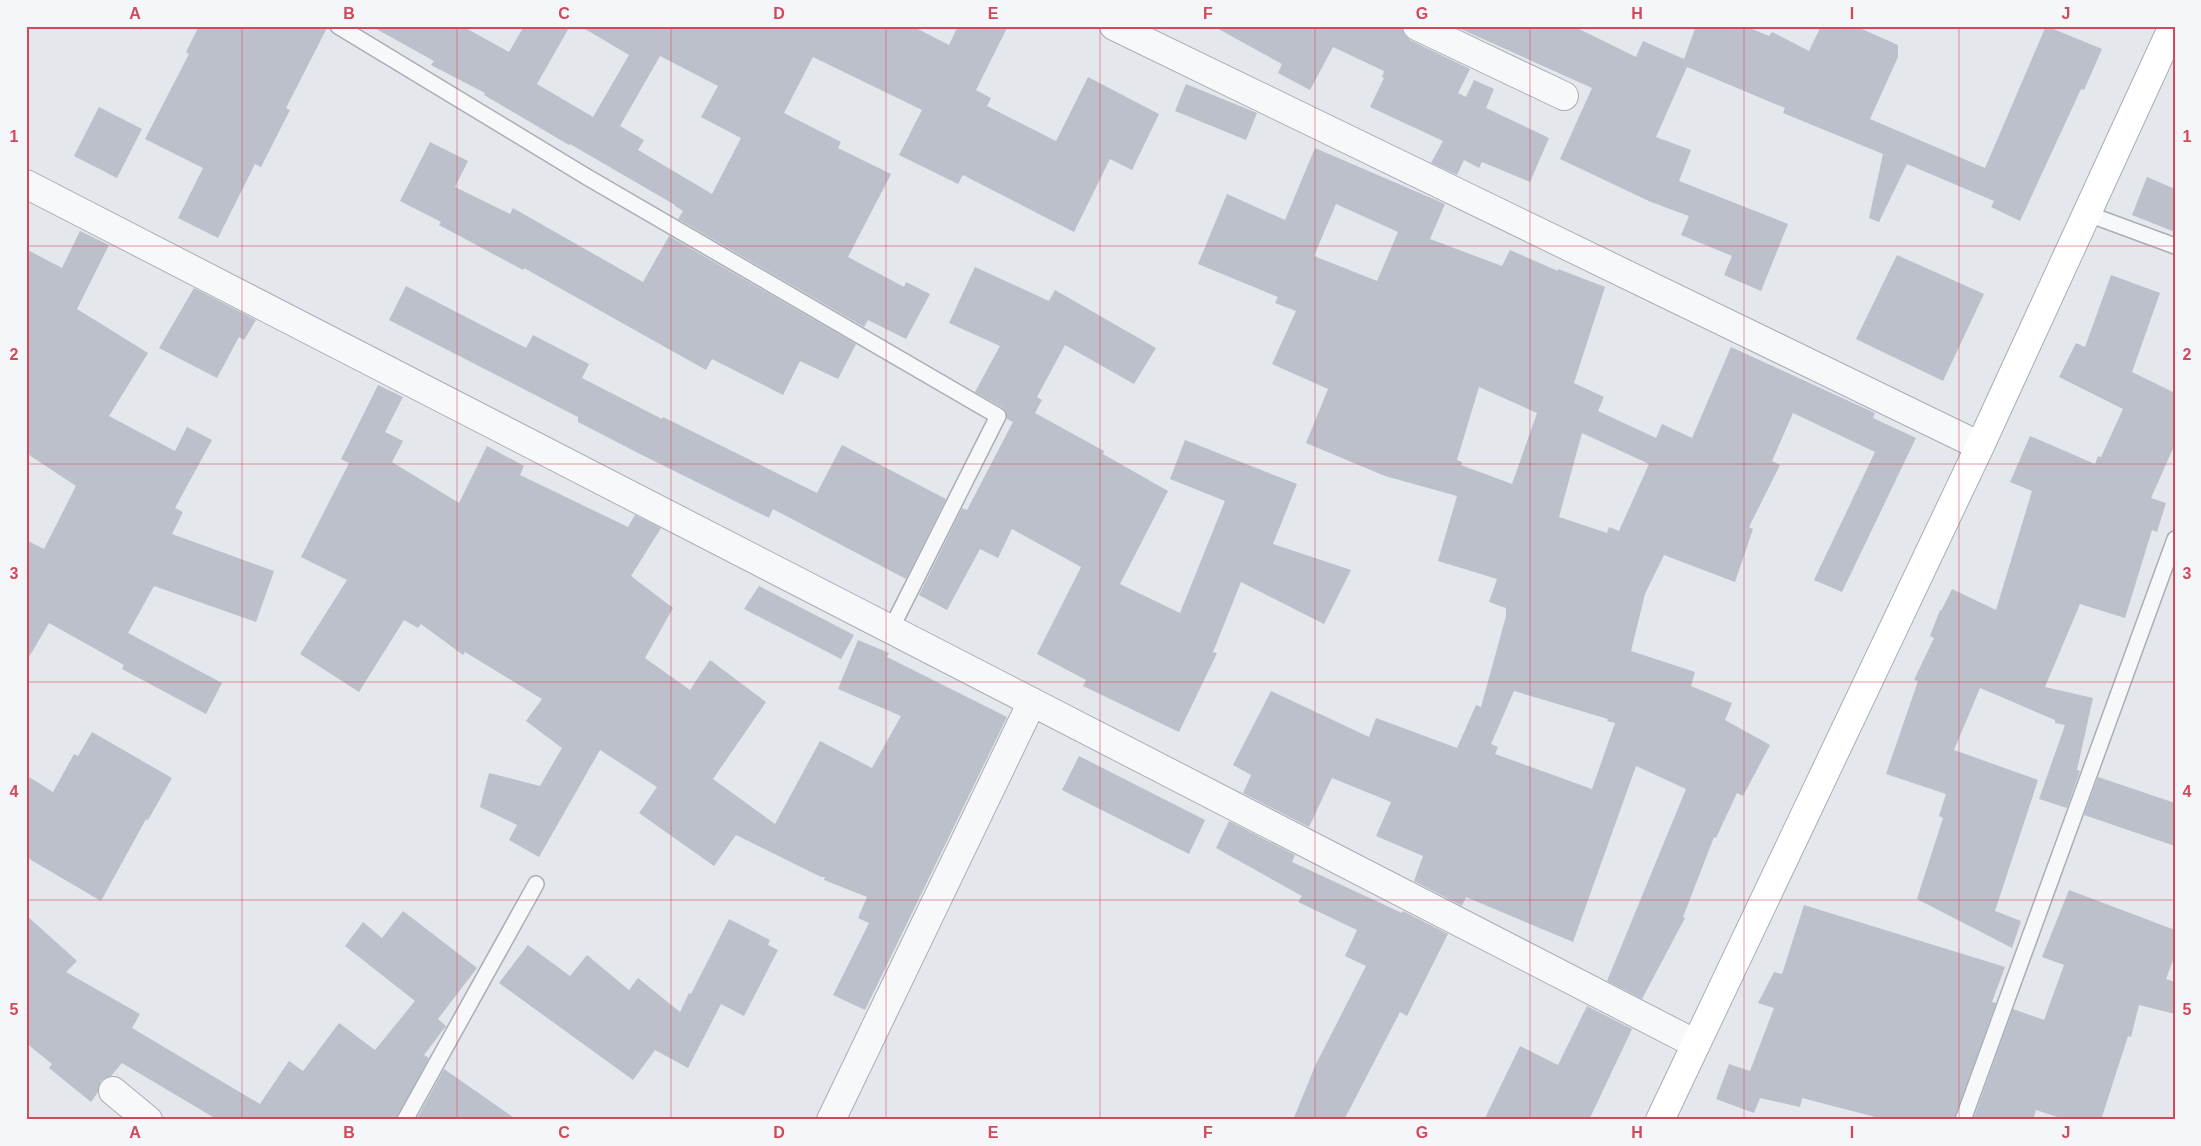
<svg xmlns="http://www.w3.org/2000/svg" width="2201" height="1146" font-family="Helvetica,sans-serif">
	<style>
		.building { fill: #bbc0ca; fill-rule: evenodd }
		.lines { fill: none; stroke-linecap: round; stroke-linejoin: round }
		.lane-casing { stroke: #a9aeb7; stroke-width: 18 }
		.street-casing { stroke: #a9aeb7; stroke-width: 30 }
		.secondary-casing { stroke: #a9aeb7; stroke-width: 30 }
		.lane { stroke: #f7f8fa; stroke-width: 15 }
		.street { stroke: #f7f8fa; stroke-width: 28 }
		.secondary { stroke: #fff; stroke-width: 28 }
		.grid { fill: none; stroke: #d1495b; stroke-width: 1; stroke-opacity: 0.55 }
		.neatline { fill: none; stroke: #d1495b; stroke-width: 2 }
		.grid-label { font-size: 16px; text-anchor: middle; font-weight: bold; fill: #d1495b }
	</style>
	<rect width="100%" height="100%" fill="#e4e7ec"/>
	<g class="building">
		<polygon points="199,26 328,26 286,108 290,110 261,167 255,164 218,238 178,218 203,168 145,139 189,54 186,52"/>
		<path d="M 371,26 L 462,26 L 509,52 L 524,26 L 570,26 L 537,84 L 593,117 L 629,55 L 580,26 L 912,26 L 949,45 L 958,26 L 1008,26 L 976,90 L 991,98 L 987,106 L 1056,141 L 1088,77 L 1159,114 L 1132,170 L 1110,159 L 1074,232 L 963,175 L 958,184 L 899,155 L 922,110 L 813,57 L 784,113 L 841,142 L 838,148 L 891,174 L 848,257 L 904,287 L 906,282 L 930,294 L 906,339 L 868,320 L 864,327 L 678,219 L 683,211 L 675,206 L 675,205 L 570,144 L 569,145 L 484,95 L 485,93 L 431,65 L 434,61 ZM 660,56 L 718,86 L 701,117 L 741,138 L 712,194 L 638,150 L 644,140 L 620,126 Z"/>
		<polygon points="1213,26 1402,26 1404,34 1410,40 1470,69 1458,93 1466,97 1474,80 1494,89 1486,108 1549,138 1530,182 1482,162 1479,168 1464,160 1457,175 1431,163 1443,141 1370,107 1384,78 1382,77 1384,71 1333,47 1310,90 1278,73 1282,64"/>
		<polygon points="1454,26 1573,26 1636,57 1643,41 1684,59 1696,26 1745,26 1769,36 1772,32 1809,51 1821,26 1855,26 1898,45 1898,57 1870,119 1985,168 2046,26 2102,49 2084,90 2081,89 2020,221 1991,207 1994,201 1907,164 1879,222 1869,218 1883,154 1783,113 1785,108 1687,67 1656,137 1691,150 1679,181 1788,224 1761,291 1724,275 1732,256 1681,235 1689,216 1651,202 1560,159 1592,88"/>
		<polygon points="1186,84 1257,113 1246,140 1175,111"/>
		<polygon points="99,107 142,129 117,178 74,156"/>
		<polygon points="430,142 468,161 455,187 510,214 513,208 643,282 669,236 856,344 838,379 800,361 783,395 712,359 706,370 524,268 523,270 439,225 441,222 400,201"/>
		<path d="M 1315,148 L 1445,204 L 1430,239 L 1502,266 L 1510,250 L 1558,271 L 1558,269 L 1605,287 L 1574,383 L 1604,397 L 1598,411 L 1656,438 L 1662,424 L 1692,438 L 1731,347 L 1875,413 L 1873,418 L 1916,438 L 1842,592 L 1814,580 L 1875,452 L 1793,413 L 1772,461 L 1780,465 L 1749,527 L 1753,529 L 1735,582 L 1664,555 L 1645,594 L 1631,651 L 1695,672 L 1691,686 L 1732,703 L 1725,720 L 1770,745 L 1743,796 L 1737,793 L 1716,838 L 1714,837 L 1683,917 L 1685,918 L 1642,999 L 1607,981 L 1686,789 L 1636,766 L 1573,942 L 1466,897 L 1462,906 L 1414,881 L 1423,856 L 1376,836 L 1391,802 L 1332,778 L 1309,827 L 1243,793 L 1251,775 L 1233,765 L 1271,691 L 1369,737 L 1376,718 L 1457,748 L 1476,705 L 1481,707 L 1506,616 L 1506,608 L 1489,602 L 1497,579 L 1438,561 L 1457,496 L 1385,476 L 1306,443 L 1328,389 L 1272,364 L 1296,311 L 1275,303 L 1278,297 L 1198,264 L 1227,194 L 1285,220 ZM 1336,204 L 1398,232 L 1377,281 L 1314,256 ZM 1479,387 L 1537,413 L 1512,484 L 1461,465 L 1462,462 L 1457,460 ZM 1582,433 L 1649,464 L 1619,531 L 1609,527 L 1607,533 L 1559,517 ZM 1514,691 L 1608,719 L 1607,721 L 1615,723 L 1592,789 L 1495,754 L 1498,747 L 1491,744 Z"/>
		<polygon points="2147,177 2175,189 2175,232 2132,215"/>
		<polygon points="80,231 109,245 77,309 148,353 109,416 175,451 187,427 212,440 175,508 183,512 172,534 274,571 256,622 154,586 128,633 222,683 206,714 122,669 124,665 49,623 26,662 26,540 44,549 76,486 26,453 26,249 62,268"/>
		<polygon points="1897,255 1984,294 1943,381 1856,339"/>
		<polygon points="975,267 1049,301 1055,290 1156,348 1134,384 1065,345 1037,397 1042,400 1035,413 1104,451 1103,454 1168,491 1120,584 1180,613 1225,501 1170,479 1185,440 1297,484 1273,544 1351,570 1324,624 1241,582 1213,652 1217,653 1179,732 1083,686 1086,680 1037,654 1081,567 1012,529 998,558 980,549 947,610 919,595 962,508 967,510 1013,422 1007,419 1006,412 1003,408 975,392 1000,346 949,323"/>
		<polygon points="2111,275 2160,293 2132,372 2175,393 2175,444 2151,498 2166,503 2157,532 2152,530 2125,618 2080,604 2045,687 2093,698 2077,770 2080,771 2067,808 2039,799 2065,725 2055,723 2055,720 1980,688 1954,750 2038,780 1995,911 2021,921 2012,948 1917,899 1943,818 1939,816 1946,794 1886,774 1918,681 1914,680 1934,638 1930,636 1940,610 1941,611 1952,589 1996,610 2032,491 2010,482 2030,436 2095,464 2098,456 2101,457 2123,409 2059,377 2076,343 2085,347"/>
		<polygon points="406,286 526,348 533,335 589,364 582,378 662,419 663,417 817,493 842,445 946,499 906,579 773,509 769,518 642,455 578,422 578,417 389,320"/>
		<polygon points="194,288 256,320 244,340 239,337 217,378 159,348"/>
		<polygon points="378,385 403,397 385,432 403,441 392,462 459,503 487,446 524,466 520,475 628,527 635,515 661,528 631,576 673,608 645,658 690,690 710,660 766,702 713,779 775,824 820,741 872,768 901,716 838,689 858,640 889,653 887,657 1007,717 865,1010 833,995 869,923 858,918 867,897 824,880 825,877 821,877 736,835 714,866 639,813 657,787 600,750 539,857 509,840 517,825 480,807 489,773 540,786 562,748 526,721 542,699 465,652 463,655 421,624 418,628 404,620 359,692 300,654 347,580 301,557 349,463 341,459"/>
		<polygon points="759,586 854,635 841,659 744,609"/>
		<polygon points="92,732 172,778 148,820 146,819 101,901 26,857 26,775 53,792 74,754 78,756"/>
		<polygon points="1079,756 1205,820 1189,854 1062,790"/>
		<polygon points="2098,777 2175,803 2175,846 2084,815"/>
		<polygon points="1229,821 1295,855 1292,862 1402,913 1403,911 1448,934 1407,1016 1400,1012 1344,1120 1293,1120 1315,1066 1366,966 1345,956 1357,930 1298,902 1302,896 1216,848"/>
		<polygon points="2069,890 2175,930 2175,955 2166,979 2175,982 2175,1014 2139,1005 2131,1037 2128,1036 2101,1120 2066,1120 2036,1110 2033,1120 1973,1120 2013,1009 2044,1020 2064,965 2042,957"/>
		<polygon points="1804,905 2005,967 1992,1002 1996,1003 1954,1120 1887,1120 1802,1098 1800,1107 1760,1098 1754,1113 1716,1099 1729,1064 1750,1071 1774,1008 1758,1003 1774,972 1782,974"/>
		<polygon points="403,911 477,968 438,1019 446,1026 424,1055 429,1058 396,1120 218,1120 122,1063 111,1076 101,1081 98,1092 91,1102 49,1068 52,1064 26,1043 26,915 77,961 66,972 140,1014 132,1028 260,1104 289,1061 303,1071 339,1023 375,1050 415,1001 345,946 363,922 382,938"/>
		<polygon points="729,919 770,940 768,945 778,950 744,1016 721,1004 688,1068 655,1050 633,1080 499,983 528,945 570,976 587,955 629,990 638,978 680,1012 689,993 691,994"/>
		<polygon points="1587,1006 1632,1029 1589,1120 1484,1120 1520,1046 1558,1065"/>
		<polygon points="444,1069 517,1120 416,1120"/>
	</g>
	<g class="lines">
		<g class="lane-casing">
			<g id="lane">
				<polyline points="338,26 587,177 998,416 891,629"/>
				<polyline points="2088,214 2175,246"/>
				<polyline points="405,1120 536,884"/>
				<polyline points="1963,1120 2175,539"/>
			</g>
		</g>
		<g class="street-casing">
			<g id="street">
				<polyline points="1114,26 1980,446"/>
				<polyline points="1417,26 1564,96"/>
				<polyline points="26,184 1696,1044"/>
				<polyline points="113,1091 148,1120"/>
				<polyline points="831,1120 1032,702"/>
			</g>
		</g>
		<g class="secondary-casing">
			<polyline id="secondary" points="1660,1120 1980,446 2173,26"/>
		</g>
		<use href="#lane" class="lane"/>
		<use href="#street" class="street"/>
		<use href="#secondary" class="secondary"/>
	</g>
	<path class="grid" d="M 242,26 L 242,1120M 457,26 L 457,1120M 671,26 L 671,1120M 886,26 L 886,1120M 1100,26 L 1100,1120M 1315,26 L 1315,1120M 1530,26 L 1530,1120M 1744,26 L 1744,1120M 1959,26 L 1959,1120M 26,246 L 2175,246M 26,464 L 2175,464M 26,682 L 2175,682M 26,900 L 2175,900"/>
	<rect width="2201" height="1146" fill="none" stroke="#f4f6f9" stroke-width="55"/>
	<rect x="28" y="28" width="2146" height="1090" class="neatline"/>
	<g class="grid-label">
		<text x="135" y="19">A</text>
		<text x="349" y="19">B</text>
		<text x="564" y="19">C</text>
		<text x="779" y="19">D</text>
		<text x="993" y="19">E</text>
		<text x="1208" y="19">F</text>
		<text x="1422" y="19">G</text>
		<text x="1637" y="19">H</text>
		<text x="1852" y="19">I</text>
		<text x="2066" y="19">J</text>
		<text x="14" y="142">1</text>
		<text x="2187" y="142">1</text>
		<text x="14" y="360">2</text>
		<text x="2187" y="360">2</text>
		<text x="14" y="579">3</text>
		<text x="2187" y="579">3</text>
		<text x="14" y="797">4</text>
		<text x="2187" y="797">4</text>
		<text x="14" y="1015">5</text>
		<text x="2187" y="1015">5</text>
		<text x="135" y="1138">A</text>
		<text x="349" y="1138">B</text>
		<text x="564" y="1138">C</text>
		<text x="779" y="1138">D</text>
		<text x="993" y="1138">E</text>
		<text x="1208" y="1138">F</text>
		<text x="1422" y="1138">G</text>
		<text x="1637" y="1138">H</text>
		<text x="1852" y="1138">I</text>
		<text x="2066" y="1138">J</text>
	</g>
</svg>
